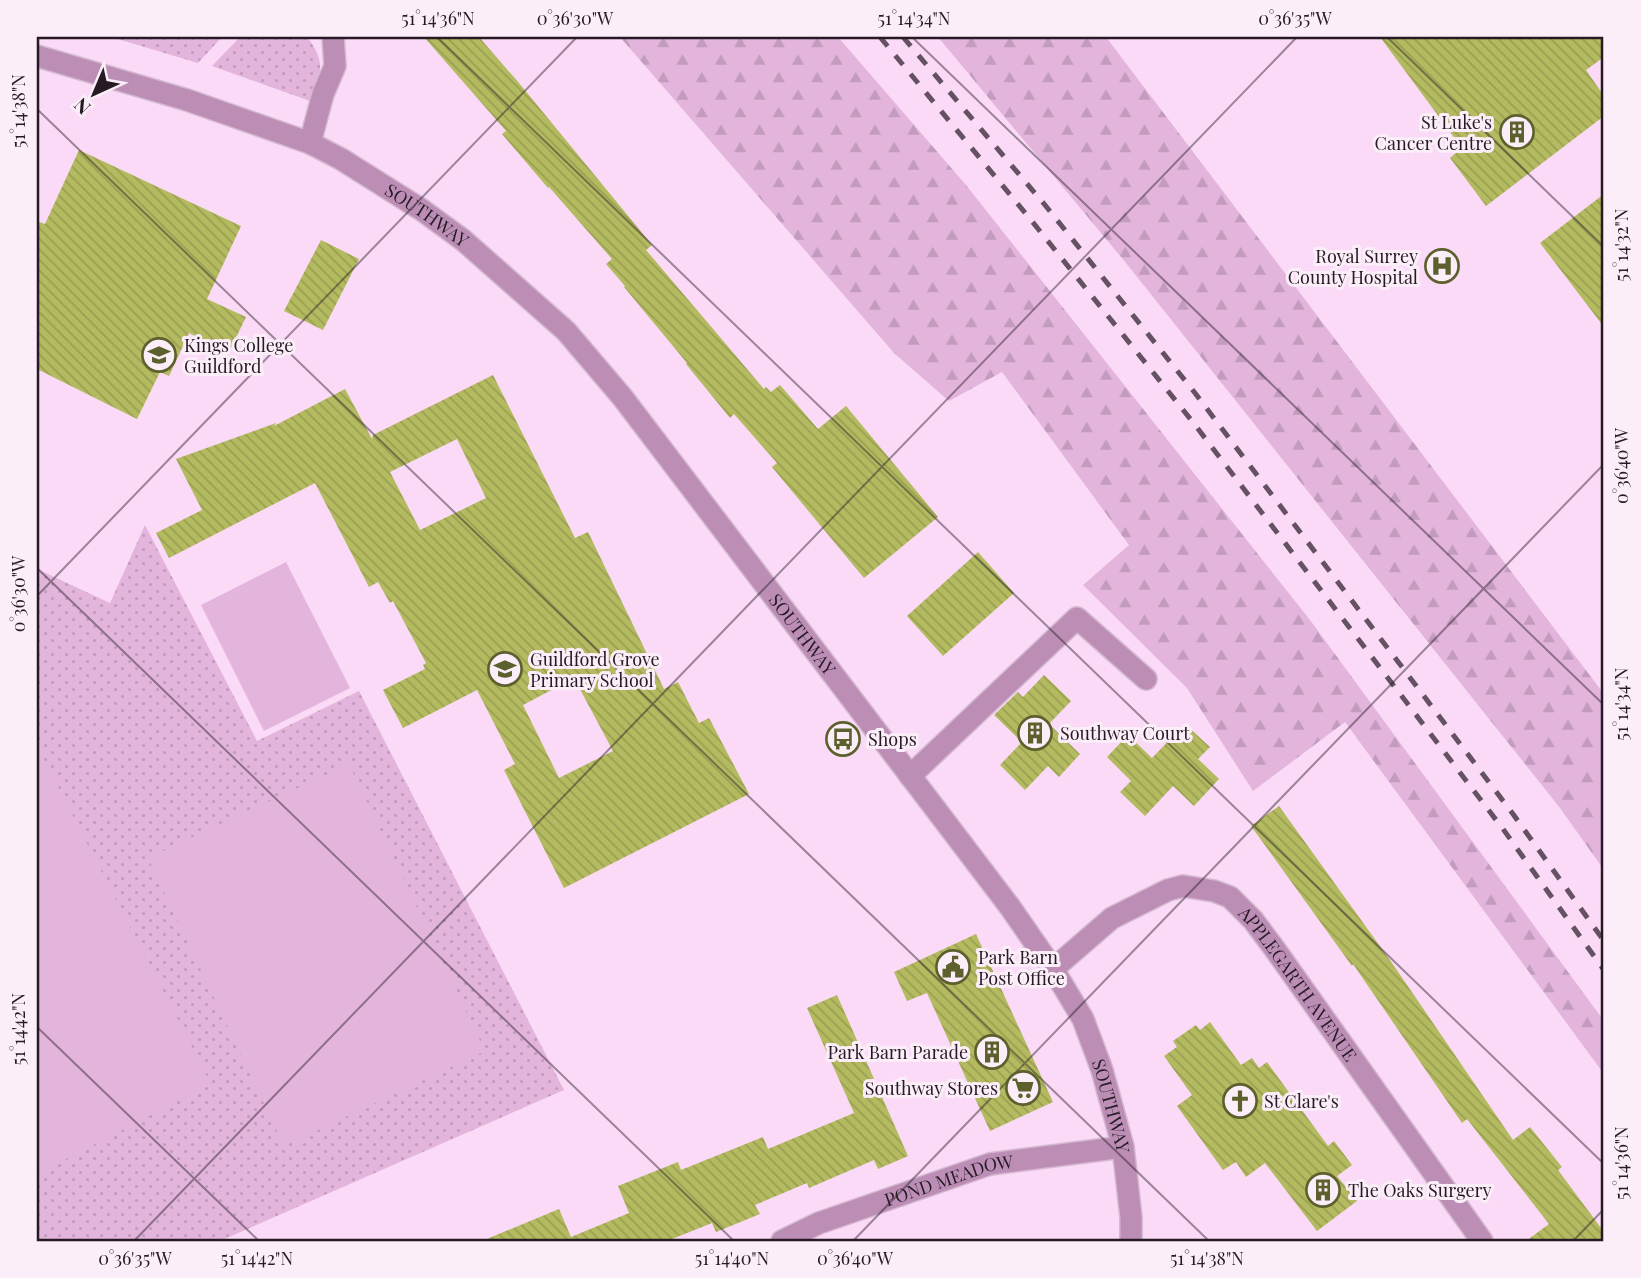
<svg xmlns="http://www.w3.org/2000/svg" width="1641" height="1278" font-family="'Playfair Display',serif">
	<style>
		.grass { fill: url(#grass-dots) }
		.forest { fill: url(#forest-firs) }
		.garden { fill: #e3b5dd }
		.building { fill: url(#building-back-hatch); fill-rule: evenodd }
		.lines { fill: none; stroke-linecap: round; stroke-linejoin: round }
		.minor-casing { stroke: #d4b8d0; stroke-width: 24 }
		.minor { stroke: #bc8eb6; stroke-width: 21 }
		.rail { stroke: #645262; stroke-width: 5; stroke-dasharray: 12 12; stroke-linecap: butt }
		.ticks { fill: none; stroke: #261b25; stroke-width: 2; stroke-opacity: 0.45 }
		.labels { text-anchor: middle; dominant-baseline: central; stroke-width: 6; stroke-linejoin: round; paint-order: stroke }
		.poi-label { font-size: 18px; fill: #261b25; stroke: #fbeef9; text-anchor: start }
		.street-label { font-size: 18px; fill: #261b25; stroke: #fbeef9 }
		.neatline { fill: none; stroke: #261b25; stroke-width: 2.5 }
		.ticks-label { font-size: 18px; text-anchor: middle; fill: #261b25 }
	</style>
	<defs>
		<pattern id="grass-dots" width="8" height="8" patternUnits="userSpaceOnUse" patternTransform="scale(1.75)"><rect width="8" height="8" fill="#e3b5dd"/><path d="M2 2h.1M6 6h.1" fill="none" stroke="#c39bbe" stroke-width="1.8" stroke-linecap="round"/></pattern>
		<pattern id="forest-firs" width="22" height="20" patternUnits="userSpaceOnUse" patternTransform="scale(1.75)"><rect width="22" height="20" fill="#e3b5dd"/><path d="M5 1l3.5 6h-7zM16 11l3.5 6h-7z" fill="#c39bbe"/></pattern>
		<pattern id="building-back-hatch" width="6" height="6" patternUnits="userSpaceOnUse" patternTransform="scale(1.75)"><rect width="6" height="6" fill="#b3ba5f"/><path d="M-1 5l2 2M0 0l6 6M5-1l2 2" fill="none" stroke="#9a9f52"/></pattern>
	</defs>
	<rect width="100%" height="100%" fill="#fadaf6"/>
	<g class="grass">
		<polygon points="111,37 222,37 198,63"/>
		<path d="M 240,37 L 307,37 C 326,61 322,75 310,101 L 212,66 Z"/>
		<polygon points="145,525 257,741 359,691 564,1090 220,1241 37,1241 37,569 110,603"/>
	</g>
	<g class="forest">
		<polygon points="620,37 838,37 966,185 1310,620 1604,1021 1604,1074 1345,722 1253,791 1187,688 1083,585 1129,545 1002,372 949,401 894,353"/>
		<polygon points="938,37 1106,37 1604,694 1604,870 1560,808 1126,263"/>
	</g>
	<g class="garden">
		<polygon points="286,562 350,688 264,731 201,605"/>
		<polygon points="37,746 211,1084 37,1174"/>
		<polygon points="349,764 485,1051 284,1146 148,858"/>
	</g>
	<g class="building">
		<polygon points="424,37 479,37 519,83 652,245 646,250 764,389 766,387 771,392 780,385 818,429 846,406 938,517 864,578 772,467 777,463 734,414 730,418 686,364 687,363 624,287 625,286 606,264 612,259 549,187 548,188 502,134 506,131"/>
		<polygon points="1380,37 1604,37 1604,57 1586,70 1604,96 1604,116 1486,206 1450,158 1462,148"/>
		<polygon points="79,150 241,226 207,299 246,317 229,352 189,333 169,376 160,372 137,419 37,369 37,221 45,224"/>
		<polygon points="1604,194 1604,327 1540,243"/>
		<polygon points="321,240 359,259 323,330 284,311"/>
		<path d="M 493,375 L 575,538 L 588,532 L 664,689 L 678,682 L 699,723 L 709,718 L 749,794 L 564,888 L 504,770 L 515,764 L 477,690 L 403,728 L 383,690 L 425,669 L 423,665 L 426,663 L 393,601 L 390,603 L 378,582 L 369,587 L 315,483 L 169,558 L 156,533 L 202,510 L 176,459 L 276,423 L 274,426 L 345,389 L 372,439 L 373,435 ZM 457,439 L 486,498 L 420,530 L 390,472 ZM 574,678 L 613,751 L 559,778 L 523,705 Z"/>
		<polygon points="978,552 1014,593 943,656 907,616"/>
		<polygon points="1044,675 1071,701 1049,724 1080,754 1059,777 1048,766 1025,790 1000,765 1022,742 994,715 1018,692 1023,697"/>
		<polygon points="1185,724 1210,747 1198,759 1219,779 1194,806 1173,786 1145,816 1120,792 1131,781 1107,757 1128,735 1152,758"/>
		<polygon points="1279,806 1392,963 1513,1140 1530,1127 1562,1167 1558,1170 1604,1232 1604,1241 1526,1241 1549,1224 1467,1119 1462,1123 1353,964 1352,966 1251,826"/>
		<polygon points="976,934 1053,1102 990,1131 927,993 907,1001 894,972"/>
		<polygon points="837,995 908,1156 878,1169 874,1160 809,1188 807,1183 755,1205 760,1214 716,1232 712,1223 667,1241 482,1241 559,1209 571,1237 629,1213 618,1186 678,1162 681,1170 763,1137 768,1149 854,1113 807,1008"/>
		<polygon points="1210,1022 1241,1065 1252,1058 1259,1068 1267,1062 1328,1146 1334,1141 1352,1165 1337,1176 1357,1201 1317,1231 1265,1163 1246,1177 1236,1162 1223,1170 1177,1106 1192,1095 1164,1056 1177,1047 1173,1041 1196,1025 1200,1030"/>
	</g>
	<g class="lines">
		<g class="minor-casing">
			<g id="minor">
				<path id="s1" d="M 37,56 L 187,100 L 310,143 L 341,159 L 422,210 L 463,240 L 566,331 L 623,398 L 1010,907 L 1053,969 L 1083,1019 L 1102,1070 L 1123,1147 L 1131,1217 L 1131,1241"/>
				<polyline points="310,143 323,94 335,66 333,37"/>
				<polyline points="910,776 1077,618 1146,679"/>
				<path id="s2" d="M 1053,969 L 1112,918 L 1168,890 L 1183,886 L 1214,891 L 1230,897 L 1253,920 L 1274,948 L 1482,1241"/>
				<path id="s3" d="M 782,1241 L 819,1223 L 990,1164 L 1123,1147"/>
			</g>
		</g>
		<use href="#minor" class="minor"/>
		<g class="rail">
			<polyline points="880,37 1031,220 1192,421 1503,829 1604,970"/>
			<polyline points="903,37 1045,205 1195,393 1513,814 1604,941"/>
		</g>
	</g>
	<path class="ticks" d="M 437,37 L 1604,1164M 912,37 L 1604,705M 1387,37 L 1604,247M 37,109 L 1209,1241M 37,568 L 734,1241M 37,596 L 577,37M 37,1027 L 259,1241M 134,1241 L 1297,37M 853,1241 L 1604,464M 1573,1241 L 1604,1209"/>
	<defs>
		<g id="building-ring" transform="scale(1.75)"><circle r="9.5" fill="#fbeef9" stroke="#5c602d" stroke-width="1.5"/><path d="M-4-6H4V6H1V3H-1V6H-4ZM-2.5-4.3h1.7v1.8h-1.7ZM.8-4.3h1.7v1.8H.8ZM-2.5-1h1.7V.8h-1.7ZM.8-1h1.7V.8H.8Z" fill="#5c602d"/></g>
		<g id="hospital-ring" transform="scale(1.75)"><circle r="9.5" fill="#fbeef9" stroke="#5c602d" stroke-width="1.5"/><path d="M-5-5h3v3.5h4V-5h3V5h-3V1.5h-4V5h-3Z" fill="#5c602d"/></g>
		<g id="school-ring" transform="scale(1.75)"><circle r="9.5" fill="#fbeef9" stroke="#5c602d" stroke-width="1.5"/><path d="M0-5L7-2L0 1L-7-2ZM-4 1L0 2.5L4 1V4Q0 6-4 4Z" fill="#5c602d"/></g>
		<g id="bus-ring" transform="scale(1.75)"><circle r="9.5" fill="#fbeef9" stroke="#5c602d" stroke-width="1.5"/><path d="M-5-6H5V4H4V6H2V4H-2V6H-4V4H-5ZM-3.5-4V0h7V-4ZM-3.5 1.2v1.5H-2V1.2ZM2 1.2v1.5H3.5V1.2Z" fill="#5c602d"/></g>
		<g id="civic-ring" transform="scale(1.75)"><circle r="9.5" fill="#fbeef9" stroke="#5c602d" stroke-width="1.5"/><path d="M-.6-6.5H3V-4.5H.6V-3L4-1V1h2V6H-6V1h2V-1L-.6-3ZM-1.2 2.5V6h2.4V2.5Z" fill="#5c602d"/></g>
		<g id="supermarket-ring" transform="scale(1.75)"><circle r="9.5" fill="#fbeef9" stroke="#5c602d" stroke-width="1.5"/><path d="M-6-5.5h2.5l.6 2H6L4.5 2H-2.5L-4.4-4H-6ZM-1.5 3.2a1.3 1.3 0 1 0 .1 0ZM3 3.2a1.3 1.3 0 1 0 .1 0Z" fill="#5c602d"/></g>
		<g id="church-ring" transform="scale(1.75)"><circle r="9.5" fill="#fbeef9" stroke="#5c602d" stroke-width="1.5"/><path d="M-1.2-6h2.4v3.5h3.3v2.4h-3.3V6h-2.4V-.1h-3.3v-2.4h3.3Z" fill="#5c602d"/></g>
	</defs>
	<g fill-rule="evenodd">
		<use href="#building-ring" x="1517" y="132"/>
		<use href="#hospital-ring" x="1442" y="266"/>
		<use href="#school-ring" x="159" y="355"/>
		<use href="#school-ring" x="505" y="669"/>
		<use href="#building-ring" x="1035" y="733"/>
		<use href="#bus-ring" x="843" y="739"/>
		<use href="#civic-ring" x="953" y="967"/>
		<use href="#building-ring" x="992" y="1052"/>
		<use href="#supermarket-ring" x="1023" y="1088"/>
		<use href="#church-ring" x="1240" y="1101"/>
		<use href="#building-ring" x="1323" y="1190"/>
	</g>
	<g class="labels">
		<g class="poi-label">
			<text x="1492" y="122" text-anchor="end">St Luke's<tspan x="1492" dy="21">Cancer Centre</tspan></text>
			<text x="1418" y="256" text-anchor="end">Royal Surrey<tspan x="1418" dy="21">County Hospital</tspan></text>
			<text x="184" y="345">Kings College<tspan x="184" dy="21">Guildford</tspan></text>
			<text x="530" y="659">Guildford Grove<tspan x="530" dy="21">Primary School</tspan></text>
			<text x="1060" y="733">Southway Court</text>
			<text x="868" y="739">Shops</text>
			<text x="978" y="957">Park Barn<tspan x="978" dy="21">Post Office</tspan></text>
			<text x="968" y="1052" text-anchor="end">Park Barn Parade</text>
			<text x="998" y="1088" text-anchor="end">Southway Stores</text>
			<text x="1264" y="1101">St Clare's</text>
			<text x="1348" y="1190">The Oaks Surgery</text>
		</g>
		<g class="street-label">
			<text stroke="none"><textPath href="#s1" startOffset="424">SOUTHWAY</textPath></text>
			<text stroke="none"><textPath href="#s1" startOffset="990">SOUTHWAY</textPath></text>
			<text stroke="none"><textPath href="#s2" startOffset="315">APPLEGARTH AVENUE</textPath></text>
			<text stroke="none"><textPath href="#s1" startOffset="1558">SOUTHWAY</textPath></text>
			<text stroke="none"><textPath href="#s3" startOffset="178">POND MEADOW</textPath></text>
		</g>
	</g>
	<rect width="1641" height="1278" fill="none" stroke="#fbeef9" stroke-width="77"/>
	<g transform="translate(94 94) rotate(224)" stroke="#fbeef9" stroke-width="5" paint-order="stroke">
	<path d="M0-5L12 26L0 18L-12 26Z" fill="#261b25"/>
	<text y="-10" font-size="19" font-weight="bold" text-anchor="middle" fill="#261b25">N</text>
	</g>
	<rect x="38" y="38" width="1564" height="1202" class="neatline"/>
	<g class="ticks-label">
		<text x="438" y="25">51°14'36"N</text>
		<text x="575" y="25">0°36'30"W</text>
		<text x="914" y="25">51°14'34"N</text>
		<text x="1295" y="25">0°36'35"W</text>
		<text transform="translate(19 111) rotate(-90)" y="6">51°14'38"N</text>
		<text transform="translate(1622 245) rotate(-90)" y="6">51°14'32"N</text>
		<text transform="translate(1622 466) rotate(-90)" y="6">0°36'40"W</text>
		<text transform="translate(19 594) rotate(-90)" y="6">0°36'30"W</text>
		<text transform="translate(1622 704) rotate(-90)" y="6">51°14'34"N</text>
		<text transform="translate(19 1029) rotate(-90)" y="6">51°14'42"N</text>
		<text transform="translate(1622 1163) rotate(-90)" y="6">51°14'36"N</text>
		<text x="135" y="1265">0°36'35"W</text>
		<text x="257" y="1265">51°14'42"N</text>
		<text x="732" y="1265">51°14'40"N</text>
		<text x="855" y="1265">0°36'40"W</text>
		<text x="1207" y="1265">51°14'38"N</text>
	</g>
</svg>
